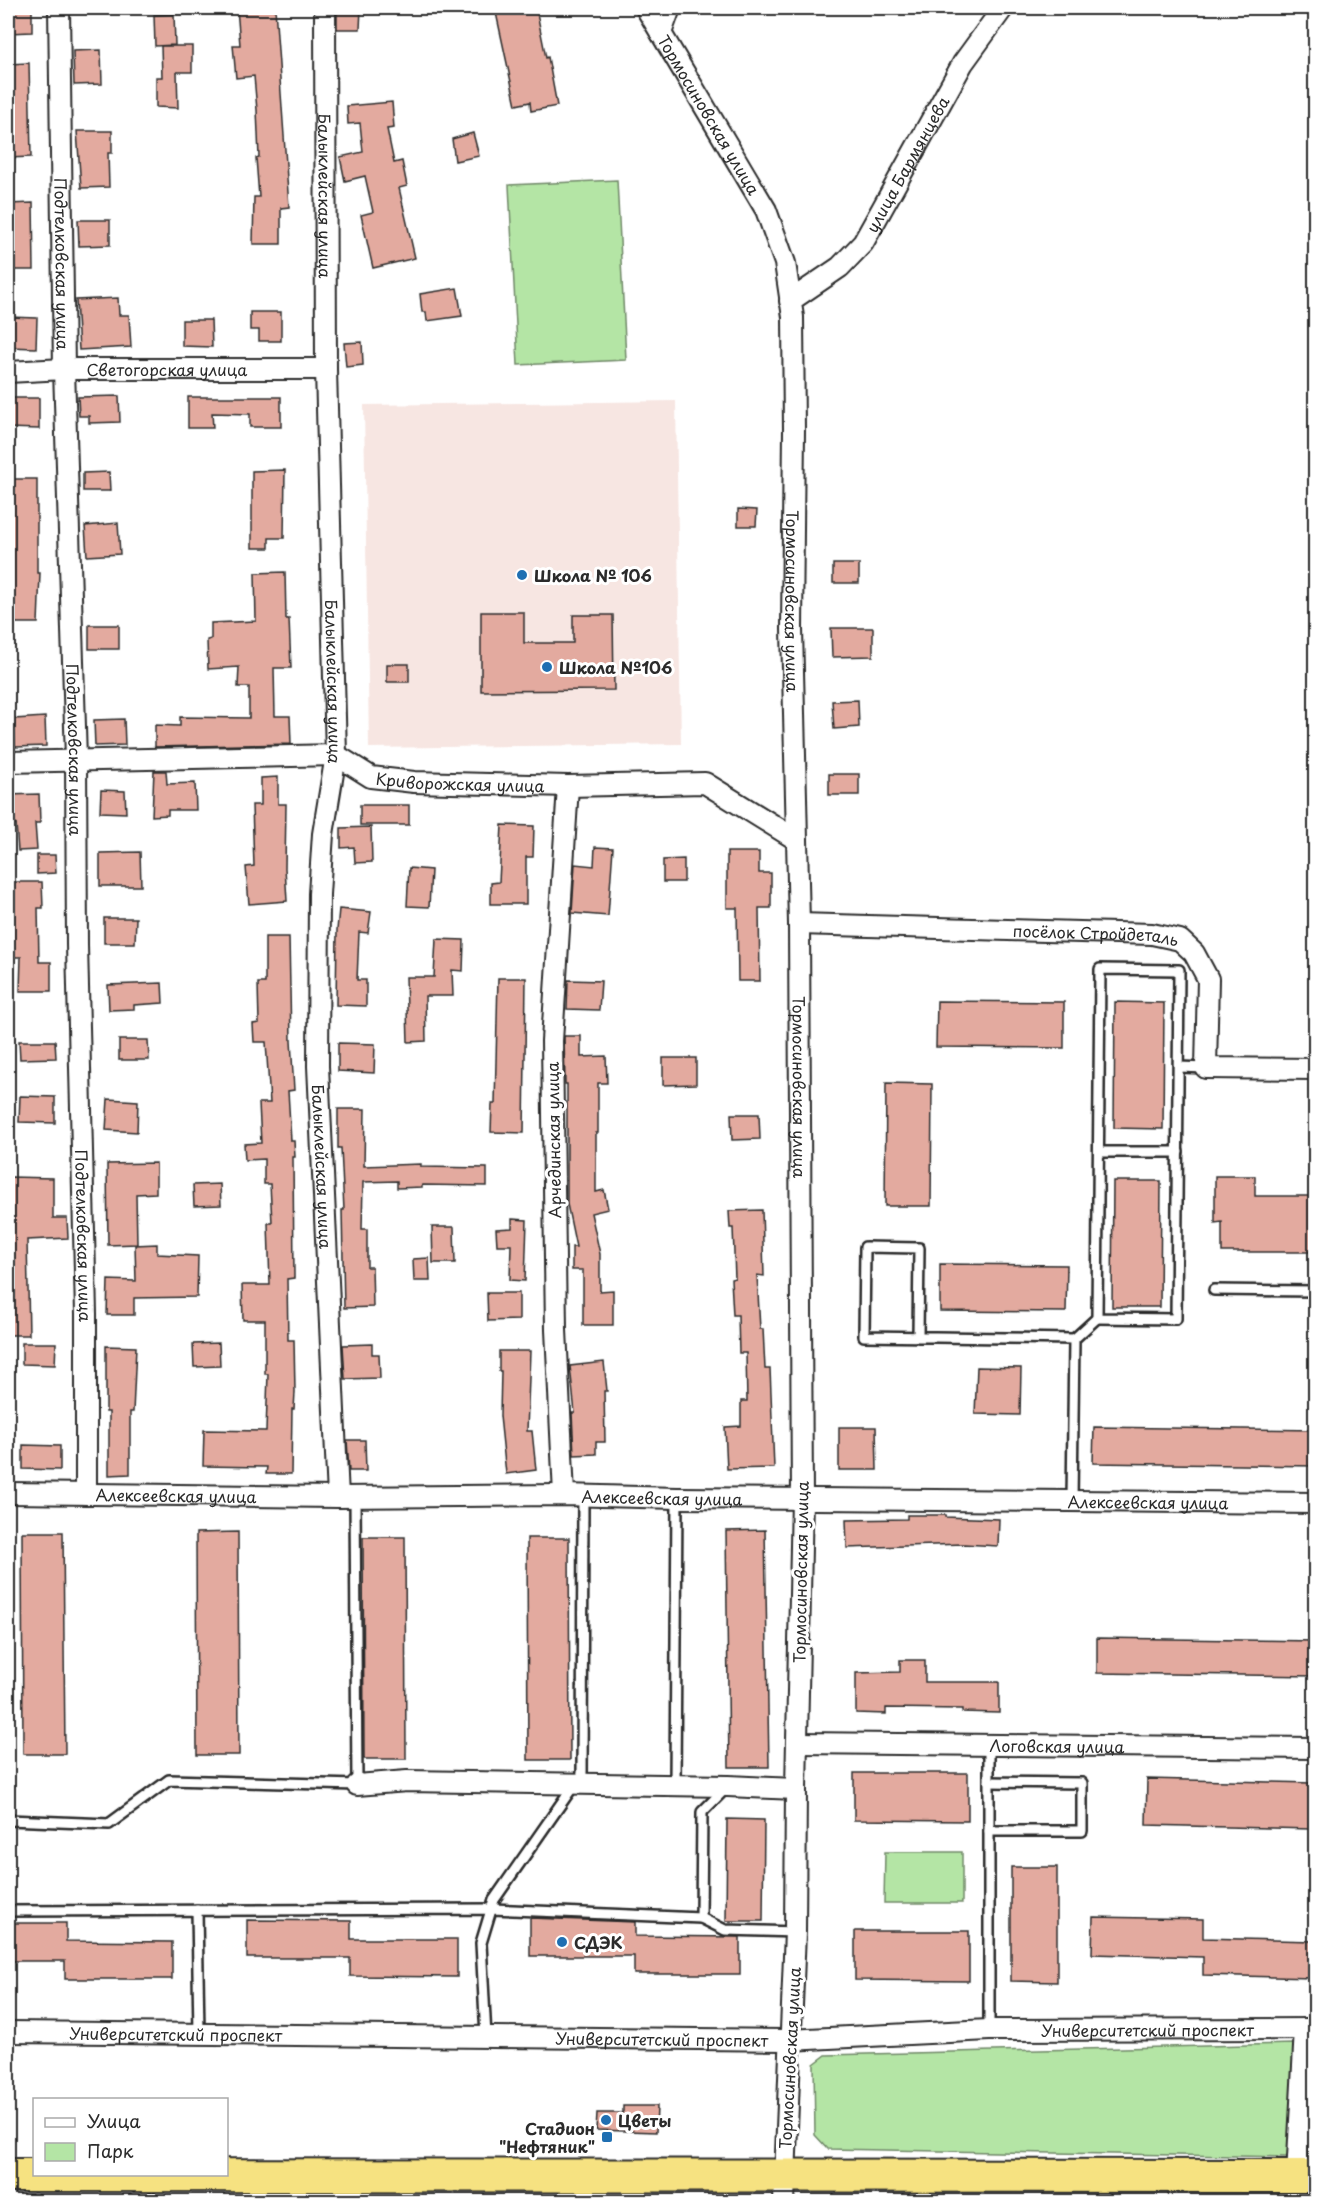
<svg xmlns="http://www.w3.org/2000/svg" width="1323" height="2209" font-family="'Playpen Sans',sans-serif">
	<style>
		.built { fill: #f7e6e2 }
		.green { fill: #b4e5a5; stroke: #708868; stroke-width: 1.5 }
		.building { fill: #e3aa9f; stroke: #2b2b2b; stroke-width: 1.5 }
		.lines { fill: none; stroke-linecap: round; stroke-linejoin: round }
		.service-casing { stroke: #2b2b2b; stroke-width: 14 }
		.minor-casing { stroke: #2b2b2b; stroke-width: 24 }
		.trunk-casing { stroke: #2b2b2b; stroke-width: 36 }
		.service { stroke: #fff; stroke-width: 9 }
		.minor { stroke: #fff; stroke-width: 20 }
		.trunk { stroke: #f6e281; stroke-width: 32 }
		.poi-dot { fill: #1f6fb2; stroke: #fff; stroke-width: 2 }
		.labels { text-anchor: middle; dominant-baseline: central; stroke-width: 6; stroke-linejoin: round; paint-order: stroke }
		.street-label { font-size: 16px; fill: #2b2b2b; stroke: #fff }
		.poi-label { font-size: 16px; font-weight: bold; fill: #2b2b2b; stroke: #fff; text-anchor: start }
	</style>
	<rect width="100%" height="100%" fill="#fff"/>
	<filter id="ink" filterUnits="userSpaceOnUse"><feTurbulence type="fractalNoise" baseFrequency=".0167" numOctaves="2"/><feDisplacementMap in="SourceGraphic" scale="12" xChannelSelector="R" yChannelSelector="G"/><feConvolveMatrix kernelMatrix="1 2 1 2 8 2 1 2 1" color-interpolation-filters="sRGB"/></filter>
	<g filter="url(#ink)">
		<polygon class="built" points="676,401 681,744 369,748 364,405"/>
		<g class="green">
			<polygon points="617,180 626,360 518,365 509,185"/>
			<polygon points="885,1852 962,1852 962,1903 884,1903"/>
			<polygon points="1294,2044 1288,2157 828,2149 815,2135 814,2064 826,2055"/>
		</g>
		<g class="building">
			<polygon points="237,8 275,8 289,207 281,208 281,244 253,244 254,197 259,197 256,158 259,157 257,110 254,76 236,78 233,45 240,45"/>
			<polygon points="337,8 361,8 360,29 337,29"/>
			<polygon points="495,8 536,8 546,58 548,57 557,106 531,111 530,102 516,105"/>
			<polygon points="32,9 32,32 8,33 8,10"/>
			<polygon points="174,14 175,45 155,46 154,15"/>
			<polygon points="161,46 192,46 192,72 177,72 178,108 156,107 156,77 162,77"/>
			<polygon points="101,50 102,84 74,85 73,51"/>
			<polygon points="29,63 31,157 8,158 8,64"/>
			<polygon points="392,102 394,128 387,129 394,163 402,161 407,186 399,188 415,258 373,268 361,215 373,212 365,176 345,181 340,157 363,152 360,123 348,124 347,106"/>
			<polygon points="77,131 112,131 112,153 108,153 109,187 81,188"/>
			<polygon points="473,133 479,156 455,161 452,139"/>
			<polygon points="33,203 34,270 8,270 8,204"/>
			<polygon points="78,220 110,220 110,245 79,246"/>
			<polygon points="457,288 462,316 427,321 426,312 422,312 420,294"/>
			<polygon points="118,298 119,315 129,315 131,347 79,350 76,300"/>
			<polygon points="250,312 281,312 281,341 259,341 259,330 250,330"/>
			<polygon points="8,317 37,318 36,348 8,347"/>
			<polygon points="182,320 211,320 212,347 182,346"/>
			<polygon points="362,342 363,365 346,367 344,343"/>
			<polygon points="119,396 120,422 89,423 89,416 79,416 78,397"/>
			<polygon points="188,397 281,397 281,427 250,427 250,414 212,413 213,428 188,428"/>
			<polygon points="8,398 39,398 39,429 8,428"/>
			<polygon points="285,470 284,538 269,538 269,548 252,548 252,471"/>
			<polygon points="109,472 110,491 83,491 83,473"/>
			<polygon points="9,479 37,479 37,573 40,573 38,623 8,623 10,544 8,544"/>
			<polygon points="738,509 757,510 756,526 738,526"/>
			<polygon points="118,523 120,554 87,556 85,526"/>
			<rect x="833" y="564" width="26" height="19"/>
			<polygon points="285,572 286,619 289,619 291,668 274,668 275,716 290,716 291,744 155,747 155,725 180,726 180,717 249,718 249,687 238,687 239,667 208,669 207,640 211,639 211,623 256,621 255,573"/>
			<polygon points="481,612 524,612 524,643 573,643 573,615 613,615 614,690 481,691"/>
			<rect x="89" y="625" width="30" height="24"/>
			<polygon points="831,628 873,628 873,656 832,657"/>
			<rect x="387" y="664" width="22" height="18"/>
			<polygon points="858,700 859,727 834,729 832,701"/>
			<polygon points="45,717 46,746 15,747 14,719"/>
			<polygon points="124,719 125,745 95,746 94,720"/>
			<polygon points="154,771 166,771 167,784 195,783 196,810 168,810 168,815 152,816"/>
			<rect x="829" y="774" width="30" height="21"/>
			<polygon points="278,777 278,804 286,804 285,868 287,901 249,904 246,867 254,866 252,805 261,805 261,778"/>
			<polygon points="101,790 125,791 126,813 100,812"/>
			<polygon points="39,794 40,823 35,823 37,850 18,851 16,824 8,824 8,795"/>
			<rect x="360" y="805" width="49" height="20"/>
			<polygon points="502,825 534,826 533,857 526,857 526,904 491,904 491,883 499,882"/>
			<polygon points="371,827 372,862 355,863 354,847 341,848 341,828"/>
			<polygon points="595,847 613,848 608,916 572,913 575,864 594,866"/>
			<polygon points="140,852 141,886 100,886 100,853"/>
			<polygon points="727,852 759,852 759,873 771,873 771,908 759,908 760,981 738,981 737,908 727,908"/>
			<polygon points="37,855 55,855 56,873 37,874"/>
			<polygon points="684,859 684,882 663,882 663,860"/>
			<polygon points="409,868 431,870 429,907 407,906"/>
			<polygon points="8,882 42,882 43,908 38,908 39,962 51,962 51,991 20,991 21,957 11,957"/>
			<polygon points="339,909 371,912 368,933 359,932 357,980 366,980 366,1006 336,1005 337,930"/>
			<polygon points="104,918 136,918 135,943 104,943"/>
			<polygon points="265,937 289,937 291,1041 294,1090 288,1091 291,1141 294,1141 295,1157 293,1157 294,1278 287,1279 288,1340 294,1340 295,1392 294,1409 292,1409 291,1474 266,1474 267,1467 203,1466 204,1430 266,1431 268,1374 265,1374 265,1320 243,1320 242,1285 270,1285 268,1223 272,1223 270,1184 264,1184 264,1159 245,1160 244,1144 261,1143 259,1103 270,1103 266,1042 254,1042 253,1024 259,1023 258,983 265,983"/>
			<polygon points="436,939 464,940 463,971 452,970 453,996 425,996 426,1041 408,1042 406,977 434,977"/>
			<polygon points="498,978 526,978 524,1133 491,1132 492,1104 495,1104"/>
			<polygon points="568,980 601,981 599,1010 567,1009"/>
			<polygon points="162,983 163,1003 134,1005 134,1009 109,1010 108,985"/>
			<polygon points="937,1001 1064,1002 1064,1048 936,1047"/>
			<polygon points="1115,1002 1164,1003 1163,1129 1114,1128"/>
			<polygon points="564,1036 581,1036 581,1057 606,1056 607,1083 598,1083 598,1133 596,1133 596,1192 604,1190 608,1209 591,1213 600,1254 600,1291 613,1290 613,1325 583,1325 583,1270 572,1270 572,1247 576,1247 567,1204 567,1084 565,1084"/>
			<polygon points="119,1040 148,1040 149,1060 119,1060"/>
			<polygon points="19,1041 55,1041 56,1058 20,1059"/>
			<polygon points="338,1043 375,1044 374,1073 338,1071"/>
			<polygon points="663,1058 696,1058 696,1084 663,1085"/>
			<polygon points="886,1083 932,1084 931,1206 885,1206"/>
			<polygon points="20,1096 55,1097 55,1123 19,1122"/>
			<polygon points="108,1099 138,1101 137,1132 106,1130"/>
			<polygon points="338,1109 365,1109 364,1166 421,1164 421,1167 487,1168 487,1186 422,1185 422,1187 397,1188 397,1181 363,1182 362,1229 367,1229 367,1267 372,1267 373,1307 344,1308 342,1210 344,1210 341,1148 338,1148"/>
			<polygon points="731,1114 759,1114 760,1139 732,1140"/>
			<polygon points="156,1163 156,1193 136,1194 137,1244 108,1245 107,1164"/>
			<polygon points="1215,1176 1255,1176 1255,1196 1316,1196 1316,1252 1222,1252 1222,1222 1215,1223"/>
			<polygon points="10,1177 53,1178 53,1218 67,1218 68,1238 27,1240 29,1335 8,1335 8,1219 9,1219"/>
			<polygon points="1113,1181 1161,1181 1160,1307 1112,1307"/>
			<polygon points="220,1184 221,1205 194,1206 193,1185"/>
			<polygon points="762,1210 764,1276 757,1275 760,1329 763,1329 765,1369 770,1369 774,1468 727,1469 725,1427 741,1426 741,1401 747,1401 746,1353 739,1353 738,1315 733,1315 731,1279 735,1278 733,1228 730,1228 729,1211"/>
			<polygon points="512,1219 527,1220 525,1281 510,1280 511,1245 497,1245 496,1229 512,1228"/>
			<polygon points="432,1227 454,1227 455,1263 433,1263"/>
			<polygon points="157,1244 157,1254 198,1256 197,1297 134,1298 134,1315 107,1315 108,1280 136,1281 135,1245"/>
			<polygon points="429,1258 430,1281 414,1281 413,1259"/>
			<polygon points="940,1264 1067,1265 1066,1312 940,1311"/>
			<polygon points="487,1293 519,1293 519,1320 488,1321"/>
			<polygon points="22,1343 56,1343 55,1365 22,1364"/>
			<polygon points="219,1343 220,1366 194,1367 193,1344"/>
			<polygon points="372,1344 372,1354 379,1354 380,1378 345,1379 343,1345"/>
			<polygon points="106,1346 136,1347 133,1412 130,1412 130,1474 109,1475 109,1412 106,1412"/>
			<polygon points="499,1351 530,1351 527,1431 532,1431 536,1470 506,1474 500,1416 501,1371 499,1371"/>
			<polygon points="604,1362 607,1391 604,1391 605,1442 596,1442 596,1454 574,1455 572,1413 575,1413 570,1366"/>
			<polygon points="977,1367 1021,1368 1020,1415 975,1414"/>
			<polygon points="839,1427 876,1427 877,1470 839,1470"/>
			<polygon points="1094,1427 1316,1430 1316,1466 1093,1463"/>
			<polygon points="347,1440 365,1440 366,1471 349,1471"/>
			<polygon points="23,1445 60,1446 60,1470 23,1469"/>
			<polygon points="907,1515 945,1515 945,1517 999,1519 998,1546 963,1544 847,1548 846,1520 907,1519"/>
			<polygon points="765,1530 769,1767 729,1767 726,1531"/>
			<polygon points="22,1532 63,1532 65,1754 23,1754"/>
			<polygon points="238,1532 239,1755 197,1755 196,1533"/>
			<polygon points="363,1537 405,1537 406,1759 364,1759"/>
			<polygon points="527,1538 569,1538 570,1760 528,1760"/>
			<polygon points="1097,1638 1316,1641 1316,1676 1097,1673"/>
			<polygon points="900,1660 925,1660 925,1682 999,1682 999,1713 962,1712 962,1709 886,1708 886,1714 856,1713 856,1673 900,1672"/>
			<polygon points="854,1773 968,1773 968,1821 854,1820"/>
			<polygon points="1147,1779 1311,1783 1310,1829 1146,1825"/>
			<polygon points="727,1819 764,1820 763,1921 726,1921"/>
			<polygon points="1011,1867 1057,1867 1057,1982 1011,1981"/>
			<polygon points="1093,1917 1203,1919 1203,1938 1313,1941 1312,1978 1203,1975 1203,1957 1092,1954"/>
			<polygon points="530,1918 635,1922 635,1936 740,1937 740,1974 634,1974 634,1956 530,1956"/>
			<polygon points="247,1920 351,1921 351,1939 457,1939 457,1977 350,1976 350,1958 247,1958"/>
			<polygon points="8,1923 66,1923 66,1941 172,1942 172,1979 65,1979 65,1961 8,1961"/>
			<polygon points="855,1931 969,1931 969,1981 855,1980"/>
			<polygon points="623,2106 657,2106 656,2132 596,2130 597,2113 623,2113"/>
		</g>
		<g class="lines">
			<g class="service-casing">
				<g id="service">
					<polygon points="1100,969 1179,970 1176,1319 1097,1318"/>
					<polyline points="1179,1067 1206,1068"/>
					<polyline points="1099,1152 1178,1152"/>
					<polyline points="1214,1290 1316,1291"/>
					<polyline points="918,1337 919,1248 865,1247 864,1336 1074,1339"/>
					<polyline points="1072,1501 1074,1339 1097,1318"/>
					<polyline points="582,1784 583,1496"/>
					<polyline points="675,1785 677,1498"/>
					<polyline points="8,1820 109,1824 169,1780 357,1785 355,1497"/>
					<polyline points="989,1831 1082,1831 1082,1783 989,1782"/>
					<polyline points="197,1910 199,2034"/>
					<polyline points="8,1911 492,1909 701,1918 725,1930 795,1932"/>
					<polyline points="701,1918 702,1812 727,1787"/>
					<polyline points="989,2030 989,1746"/>
					<polyline points="486,2037 481,1943 494,1900 574,1785"/>
				</g>
			</g>
			<g class="minor-casing">
				<g id="minor">
					<path id="s1" d="M 59,8 L 64,369 L 76,759 L 77,945 L 86,1314 L 86,1494"/>
					<path id="s2" d="M 325,8 L 326,369 L 336,755 L 323,834 L 319,894 L 318,1066 L 338,1497"/>
					<path id="s3" d="M 646,8 L 766,210 L 785,263 L 793,317 L 794,430 L 792,629 L 799,924 L 802,1498 L 796,1789 L 795,1932 L 784,2202"/>
					<polyline points="661,33 670,8"/>
					<path id="s4" d="M 790,301 L 840,267 L 863,243 L 963,63 L 1003,8"/>
					<path id="s5" d="M 8,372 L 64,369 L 326,369"/>
					<path id="s6" d="M 8,762 L 336,755 L 371,777 L 414,782 L 568,786 L 705,783 L 797,840"/>
					<path id="s7" d="M 799,924 L 1152,934 L 1180,940 L 1194,953 L 1208,979 L 1206,1068 L 1316,1069"/>
					<path id="s8" d="M 8,1493 L 338,1497 L 564,1495 L 677,1498 L 1316,1503"/>
					<polyline points="564,1495 556,1330 552,1041 568,786"/>
					<path id="s9" d="M 797,1743 L 1316,1748"/>
					<polyline points="357,1785 407,1781 728,1786 796,1789"/>
					<path id="s10" d="M 8,2032 L 789,2040 L 989,2030 L 1316,2029"/>
					<polyline points="1297,2176 1305,2029"/>
				</g>
			</g>
			<g class="trunk-casing">
				<polyline id="trunk" points="8,2175 1316,2176"/>
			</g>
			<use href="#service" class="service"/>
			<use href="#minor" class="minor"/>
			<use href="#trunk" class="trunk"/>
		</g>
	</g>
	<g class="poi-dot">
		<circle cx="522" cy="575" r="6"/>
		<circle cx="547" cy="667" r="6"/>
		<circle cx="562" cy="1942" r="6"/>
		<circle cx="606" cy="2120" r="6"/>
		<rect x="601" y="2131" width="12" height="12" rx="3"/>
	</g>
	<g class="labels">
		<g class="street-label">
			<text stroke="none"><textPath href="#s3" startOffset="124">Тормосиновская улица</textPath></text>
			<text stroke="none"><textPath href="#s4" startOffset="184">улица Бармянцева</textPath></text>
			<text stroke="none"><textPath href="#s2" startOffset="188">Балыклейская улица</textPath></text>
			<text stroke="none"><textPath href="#s1" startOffset="256">Подтелковская улица</textPath></text>
			<text stroke="none"><textPath href="#s5" startOffset="159">Светогорская улица</textPath></text>
			<text stroke="none"><textPath href="#s3" startOffset="630">Тормосиновская улица</textPath></text>
			<text stroke="none"><textPath href="#s2" startOffset="674">Балыклейская улица</textPath></text>
			<text stroke="none"><textPath href="#s1" startOffset="742">Подтелковская улица</textPath></text>
			<text stroke="none"><textPath href="#s6" startOffset="459">Криворожская улица</textPath></text>
			<text stroke="none"><textPath href="#s7" startOffset="297">посёлок Стройдеталь</textPath></text>
			<text stroke="none"><textPath href="#s3" startOffset="1116">Тормосиновская улица</textPath></text>
			<text transform="translate(553 1140) rotate(-91)">Арчединская улица</text>
			<text stroke="none"><textPath href="#s2" startOffset="1160">Балыклейская улица</textPath></text>
			<text stroke="none"><textPath href="#s1" startOffset="1228">Подтелковская улица</textPath></text>
			<text stroke="none"><textPath href="#s8" startOffset="168">Алексеевская улица</textPath></text>
			<text stroke="none"><textPath href="#s8" startOffset="654">Алексеевская улица</textPath></text>
			<text stroke="none"><textPath href="#s8" startOffset="1140">Алексеевская улица</textPath></text>
			<text transform="translate(800 1572) rotate(-89)">Тормосиновская улица</text>
			<text stroke="none"><textPath href="#s9" startOffset="260">Логовская улица</textPath></text>
			<text stroke="none"><textPath href="#s10" startOffset="1140">Университетский проспект</textPath></text>
			<text stroke="none"><textPath href="#s10" startOffset="168">Университетский проспект</textPath></text>
			<text stroke="none"><textPath href="#s10" startOffset="654">Университетский проспект</textPath></text>
			<text transform="translate(789 2058) rotate(-87)">Тормосиновская улица</text>
		</g>
		<g class="poi-label">
			<text x="534" y="575">Школа № 106</text>
			<text x="559" y="667">Школа №106</text>
			<text x="574" y="1942">СДЭК</text>
			<text x="618" y="2120">Цветы</text>
			<text x="595" y="2128" text-anchor="end">Стадион<tspan x="595" dy="18">"Нефтяник"</tspan></text>
		</g>
	</g>
	<rect width="1323" height="2209" fill="none" stroke="#fff" stroke-width="30"/>
	<rect x="15" y="15" width="1293" height="2179" fill="none" stroke="#2b2b2b" stroke-width="2" filter="url(#ink)"/>
	<rect x="33" y="2098" width="195" height="78" fill="#ffffff" stroke="#aaaaaa" stroke-width="1.5"/>
	<rect x="45" y="2118" width="30" height="9" fill="#ffffff" stroke="#aaaaaa" stroke-width="1.5"/>
	<text x="87" y="2128" font-size="18" fill="#2b2b2b">Улица</text>
	<rect x="45" y="2143" width="30" height="18" fill="#b4e5a5" stroke="#aaaaaa" stroke-width="1.5"/>
	<text x="87" y="2158" font-size="18" fill="#2b2b2b">Парк</text>
</svg>
